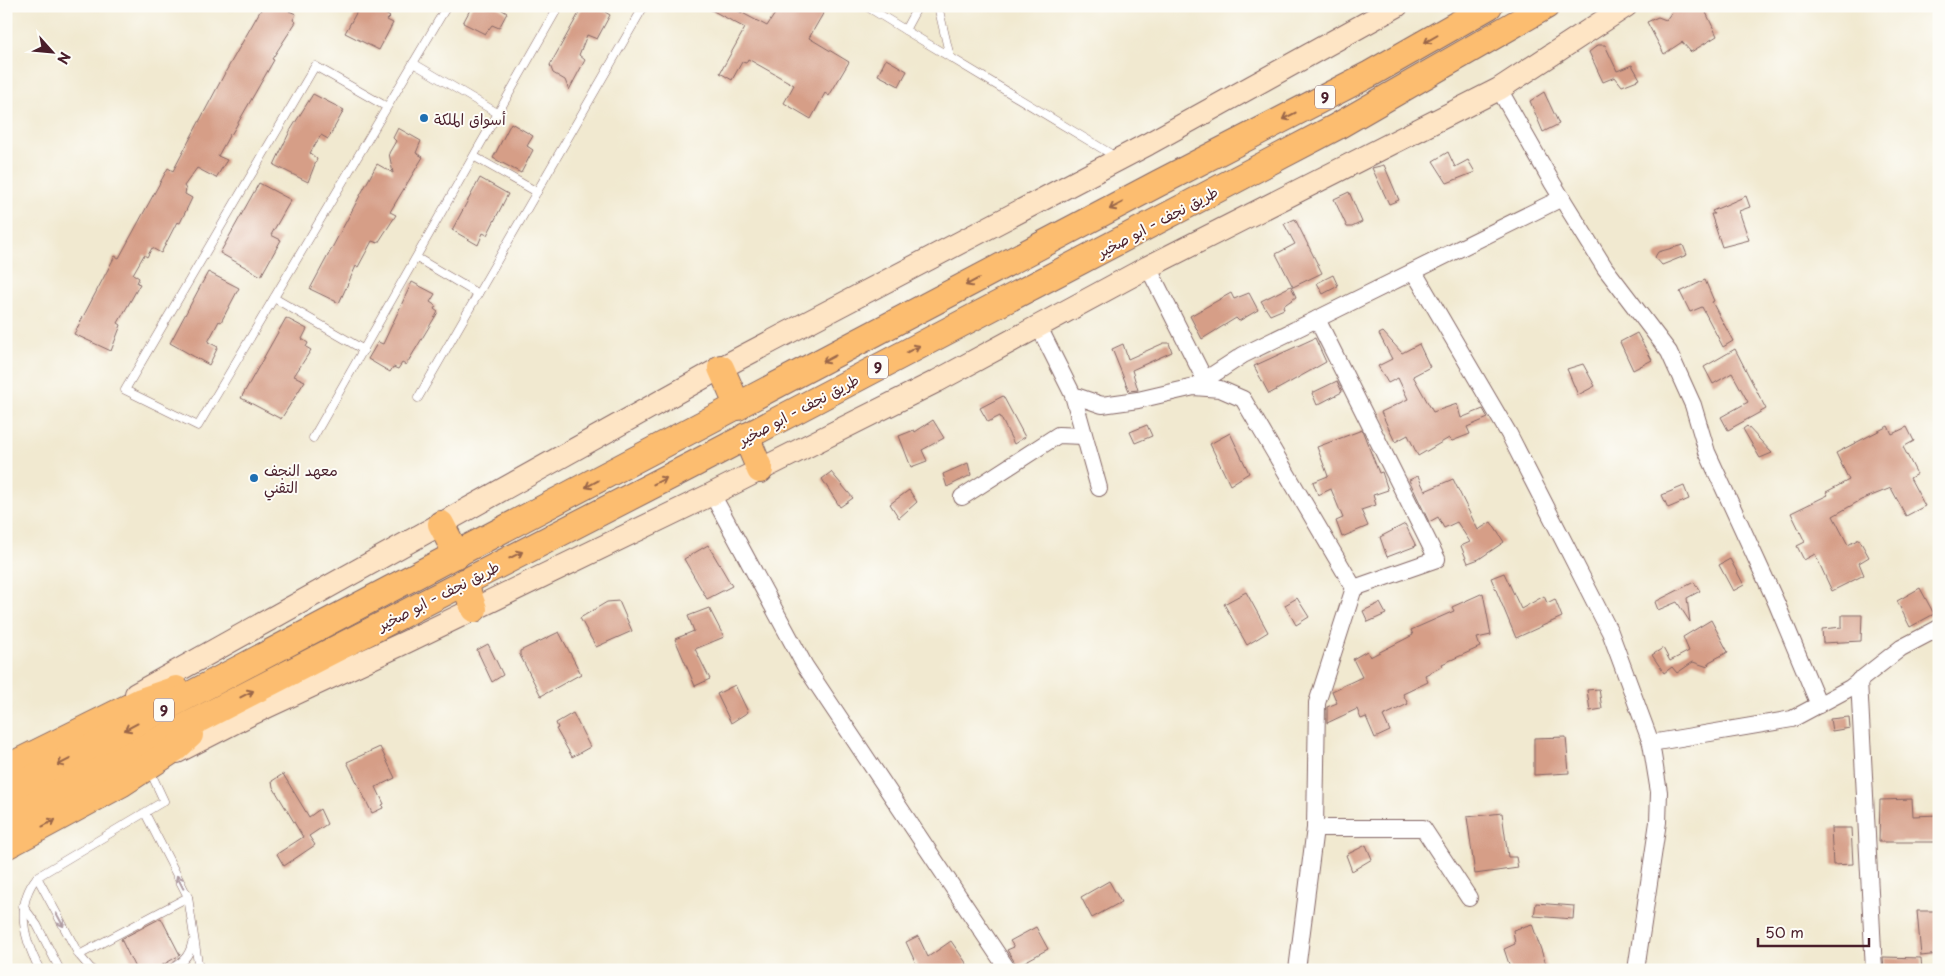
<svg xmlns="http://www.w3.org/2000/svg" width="1945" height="976" font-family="'Playpen Sans','Playpen Sans Arabic',sans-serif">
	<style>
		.building { fill: #d69e87 }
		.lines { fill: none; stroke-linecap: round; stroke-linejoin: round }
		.service-casing { stroke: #846665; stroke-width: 9 }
		.minor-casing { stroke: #846665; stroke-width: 18 }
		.secondary-casing { stroke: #846665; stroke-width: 24 }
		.trunk-casing { stroke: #846665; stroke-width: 28 }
		.service { stroke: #fff; stroke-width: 8 }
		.minor { stroke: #fff; stroke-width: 16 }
		.secondary { stroke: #fee5c5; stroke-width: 22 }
		.trunk { stroke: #fcbd6f; stroke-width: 26 }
		.oneway { stroke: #9a664a }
		.oneway2 { stroke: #ae9aa0 }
		.poi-dot { fill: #1f6fb2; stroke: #fdfcf7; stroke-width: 2 }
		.labels { text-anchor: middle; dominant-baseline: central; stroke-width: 4; stroke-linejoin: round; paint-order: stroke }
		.shield { fill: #fdfcf7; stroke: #806168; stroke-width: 1 }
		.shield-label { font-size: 14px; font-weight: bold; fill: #4a1f2b }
		.poi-label { font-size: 15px; fill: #4a1f2b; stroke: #fdfcf7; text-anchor: start }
		.street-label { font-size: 15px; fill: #4a1f2b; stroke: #fdfcf7 }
	</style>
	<rect width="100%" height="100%" fill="#fdfcf7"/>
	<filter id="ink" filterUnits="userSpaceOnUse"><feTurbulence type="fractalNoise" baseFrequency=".02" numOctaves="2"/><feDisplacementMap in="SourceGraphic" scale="10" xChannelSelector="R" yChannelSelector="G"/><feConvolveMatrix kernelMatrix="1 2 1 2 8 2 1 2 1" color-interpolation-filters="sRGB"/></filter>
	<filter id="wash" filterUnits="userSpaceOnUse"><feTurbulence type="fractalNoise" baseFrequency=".0096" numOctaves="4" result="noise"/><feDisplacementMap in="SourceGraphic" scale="20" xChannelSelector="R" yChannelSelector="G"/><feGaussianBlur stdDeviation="1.12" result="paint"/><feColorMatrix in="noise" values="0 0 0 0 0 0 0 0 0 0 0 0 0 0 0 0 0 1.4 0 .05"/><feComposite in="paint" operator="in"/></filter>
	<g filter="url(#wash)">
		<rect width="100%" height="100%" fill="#f1e9d0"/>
		<g id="blocks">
			<g class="building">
				<polygon points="263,6 292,6 289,11 296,14 293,20 296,22 272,59 274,60 231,135 230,134 218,156 227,160 216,178 197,168 184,186 186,189 185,194 192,198 180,223 177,222 161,253 152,248 147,257 144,255 133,274 139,278 137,283 140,284 118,323 121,325 111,351 74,334 115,256 119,258 168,168 173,171 226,71"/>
				<polygon points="360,6 388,6 384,13 390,17 387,20 393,23 379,50 345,33"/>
				<polygon points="472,6 496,6 507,13 499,28 492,25 485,34 463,23"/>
				<polygon points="583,6 595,6 610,15 597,39 587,35 579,55 585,60 569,90 565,80 553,73 550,65"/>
				<polygon points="704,6 729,6 767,26 780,6 814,6 824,12 809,38 849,62 829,96 825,93 811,119 784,103 794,85 748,59 746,63 742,62 732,80 720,73 745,28"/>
				<polygon points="1679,6 1703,6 1717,36 1691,52 1682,42 1664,54 1647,22 1658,17 1666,20 1674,9"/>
				<polygon points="1598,45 1605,45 1617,71 1632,65 1640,79 1622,86 1615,77 1603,82 1589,52"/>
				<polygon points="886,59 907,71 899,86 878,75"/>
				<polygon points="1544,92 1559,124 1543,132 1530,101"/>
				<polygon points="313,94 344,110 328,139 321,135 310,153 317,159 308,182 274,165 290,131"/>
				<polygon points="511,123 533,136 527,146 533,150 521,173 493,158"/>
				<polygon points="398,128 421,141 416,153 423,157 390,212 396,215 378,243 372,241 358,267 356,266 339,303 310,289 377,164 393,173 389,153 396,141 393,138"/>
				<polygon points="1448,152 1455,167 1468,160 1475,172 1447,183 1433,161"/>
				<polygon points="1384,165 1399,200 1389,204 1372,168"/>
				<polygon points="480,178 508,194 487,235 483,233 478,245 452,230"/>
				<polygon points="259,183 291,200 271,235 281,240 261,276 220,253"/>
				<polygon points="1349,192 1362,222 1352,227 1347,227 1334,199"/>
				<polygon points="1746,196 1750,207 1739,211 1749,240 1722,247 1711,214 1714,214 1712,211"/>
				<polygon points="1295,219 1322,273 1293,287 1276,254 1295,244 1284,224"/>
				<polygon points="1683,245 1687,255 1662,265 1655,257 1658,252"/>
				<polygon points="208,272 239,288 221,322 219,321 208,342 218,347 209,365 170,343"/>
				<polygon points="1333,275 1338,286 1323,294 1317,283"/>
				<polygon points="1705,280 1714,301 1712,302 1733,341 1723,347 1702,307 1690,312 1680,292"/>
				<polygon points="412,282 435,294 430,302 436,306 434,309 438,312 406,365 402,363 398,369 393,367 390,372 368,359 378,342 383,344"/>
				<polygon points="1291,286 1296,297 1283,306 1284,309 1270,315 1261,301"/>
				<polygon points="1231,293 1234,299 1249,293 1258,310 1239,321 1236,318 1202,339 1190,316"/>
				<polygon points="286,318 307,329 302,339 308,343 306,347 311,350 294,376 305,381 281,419 241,398"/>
				<polygon points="1383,332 1402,353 1419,344 1430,367 1413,376 1433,412 1457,404 1461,418 1483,409 1488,418 1467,427 1470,434 1452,441 1449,438 1418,456 1408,435 1395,442 1381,412 1408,399 1398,378 1388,383 1378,366 1392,359 1379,334"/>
				<polygon points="1637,333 1652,360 1633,370 1620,342"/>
				<polygon points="1315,338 1326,362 1269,394 1254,366"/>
				<polygon points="1164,343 1169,343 1172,352 1132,370 1138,390 1129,391 1112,349 1123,344 1128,359"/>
				<polygon points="1735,349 1766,409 1728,430 1721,417 1748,402 1732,373 1713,384 1704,367"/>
				<polygon points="1583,364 1595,386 1578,395 1567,369"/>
				<polygon points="1337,381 1342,392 1317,405 1312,393"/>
				<polygon points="1003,396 1025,437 1014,444 1000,416 988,422 980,408"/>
				<polygon points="933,420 944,438 922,450 927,461 911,467 899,436 914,430 915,432"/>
				<polygon points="1147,425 1152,436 1135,443 1130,432"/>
				<polygon points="1747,426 1772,453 1760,458 1743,429"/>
				<polygon points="1888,426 1892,434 1907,427 1914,441 1903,447 1917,474 1910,478 1925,506 1906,516 1891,488 1861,500 1833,516 1848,545 1859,539 1869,557 1859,563 1864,575 1832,591 1815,554 1804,560 1797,546 1805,542 1791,513 1828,495 1826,492 1849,480 1836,453"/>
				<polygon points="1362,430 1379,473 1382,472 1388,490 1373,495 1376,505 1361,510 1368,526 1342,537 1336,521 1343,518 1331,489 1318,495 1313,482 1328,476 1317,447"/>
				<polygon points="1230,433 1249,473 1230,485 1210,444"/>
				<polygon points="968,463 971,475 947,487 943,474"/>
				<polygon points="831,472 853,498 840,507 822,479"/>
				<polygon points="1418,476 1425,491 1453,479 1478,530 1491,522 1504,542 1479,559 1468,563 1461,546 1470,542 1457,522 1444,528 1438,517 1429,522 1409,480"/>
				<polygon points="1684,486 1689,499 1668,508 1662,495"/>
				<polygon points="909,490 917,502 899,518 890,504"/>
				<polygon points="1405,524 1416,546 1387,557 1380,537"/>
				<polygon points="708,545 732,586 707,599 684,559"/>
				<polygon points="1730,559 1744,585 1733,591 1719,565"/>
				<polygon points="1504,573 1521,609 1544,596 1547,603 1555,599 1562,617 1516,638 1491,578"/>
				<polygon points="1694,582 1700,591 1687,598 1690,622 1677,602 1658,610 1655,602"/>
				<polygon points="1920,588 1934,614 1910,627 1897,601"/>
				<polygon points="1246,592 1268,632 1247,645 1224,604"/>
				<polygon points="1483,593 1491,635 1477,638 1480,647 1442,664 1443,666 1425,675 1428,682 1403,694 1408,704 1383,716 1390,731 1375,738 1366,717 1361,719 1357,709 1327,723 1327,707 1337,703 1332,691 1362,677 1353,659 1367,651 1370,657 1413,635 1411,630 1454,611 1452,607"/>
				<polygon points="1297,598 1309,617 1296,625 1285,605"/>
				<polygon points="619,601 632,631 596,647 580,618 607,602"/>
				<polygon points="1380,603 1386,614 1368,622 1363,611"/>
				<polygon points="709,608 724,637 695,649 710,679 695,686 675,639 694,631 688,616"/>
				<polygon points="1842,615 1862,615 1861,641 1823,643 1822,629 1842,627"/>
				<polygon points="1711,620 1728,652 1709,662 1708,667 1693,662 1677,673 1672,667 1664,673 1652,655 1663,648 1670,661 1689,651 1683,637"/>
				<polygon points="559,632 581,674 541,696 520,655 520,651"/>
				<polygon points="488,644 503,675 492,682 477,650"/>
				<polygon points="735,685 748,712 731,723 717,694"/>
				<polygon points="1599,689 1602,709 1590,711 1587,690"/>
				<polygon points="573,713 590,747 572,757 556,729 558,728 556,723"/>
				<polygon points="1849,717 1850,728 1832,731 1830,719"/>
				<polygon points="1566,737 1569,773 1534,775 1534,738"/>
				<polygon points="380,747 395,778 376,787 384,804 382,805 383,808 372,813 347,762"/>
				<polygon points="283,774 309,817 320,809 327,824 309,836 315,845 284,866 277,854 303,837 273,787 272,781"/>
				<polygon points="1912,799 1913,816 1939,815 1939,842 1879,842 1880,800"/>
				<polygon points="1502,813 1508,857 1516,857 1518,868 1475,874 1467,817"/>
				<polygon points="1831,828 1851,828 1853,864 1833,865"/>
				<polygon points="1366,845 1372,859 1352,871 1346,855"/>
				<polygon points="1109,881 1121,902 1092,918 1081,897"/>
				<polygon points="1536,903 1574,906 1573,919 1534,916"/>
				<polygon points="1917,911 1939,911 1939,954 1921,956"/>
				<polygon points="161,918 180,955 154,970 136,970 121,939"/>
				<polygon points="1532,924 1548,970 1511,970 1504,949 1515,944 1513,930"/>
				<polygon points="1036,927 1048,949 1017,966 1007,950 1014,947 1010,941"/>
				<polygon points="918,936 928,957 951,941 971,970 911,970 917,966 906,942"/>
				<polygon points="1883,957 1921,958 1922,970 1884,970"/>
			</g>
		</g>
	</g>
	<g filter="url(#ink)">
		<use href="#blocks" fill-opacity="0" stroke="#846665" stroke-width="1"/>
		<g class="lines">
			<g class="service-casing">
				<g id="service">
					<polyline points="866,6 905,30"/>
					<polyline points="918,6 905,30 1116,157"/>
					<polyline points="938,6 950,57"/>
					<polyline points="413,63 499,114"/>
					<polyline points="387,107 315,66 125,390 198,426 447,6"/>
					<polyline points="475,157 537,192"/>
					<polyline points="417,258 478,294"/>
					<polyline points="274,298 364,350"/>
					<polyline points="418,398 644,6"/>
					<polyline points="313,438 559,6"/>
					<polyline points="37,877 79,955 188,897 145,813"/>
					<polyline points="188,897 199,970"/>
					<polyline points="23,906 37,925 60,970"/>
					<polyline points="79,955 92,970"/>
					<path d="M 40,970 C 24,940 14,905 37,877 L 164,801 L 150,771"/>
					<path d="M 169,970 C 181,963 189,958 192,943"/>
				</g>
			</g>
			<g class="minor-casing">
				<g id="minor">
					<polyline points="1499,89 1553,184 1605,268 1669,352 1693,405 1707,452 1776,602 1819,705"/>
					<polyline points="1148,267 1205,380"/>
					<polyline points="1414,272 1509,434 1610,632 1651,743 1659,792 1658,822 1636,970"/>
					<polyline points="1038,325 1073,395 1102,405 1138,400 1194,387 1220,389 1243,399 1354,588 1317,703 1315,828 1297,970"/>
					<polyline points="1194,387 1243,355 1317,319"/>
					<polyline points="1073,395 1099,488"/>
					<polyline points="712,494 805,666 1008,970"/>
					<polyline points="962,497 1058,435 1084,436"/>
					<polyline points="1354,588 1437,559 1317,319 1562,198"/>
					<polyline points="1859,680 1874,970"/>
					<polyline points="1651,743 1792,719 1850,688 1901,648 1939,628"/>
					<polyline points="1315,828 1423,828 1469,898"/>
				</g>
			</g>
			<g class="secondary-casing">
				<g id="secondary">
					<polyline points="136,694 715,371 1148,144 1397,6"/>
					<polyline points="177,752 249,715 406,642 712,494 937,381 1148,267 1499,89 1626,6"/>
				</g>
			</g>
			<g class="trunk-casing">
				<g id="trunk">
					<polyline points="721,368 738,407"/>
					<polyline points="746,436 760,470"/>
					<polyline points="441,524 457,555"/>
					<polyline points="464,582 474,609"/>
					<polyline points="6,768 141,701 176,689"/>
					<polyline points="6,792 1159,183 1370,74 1489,6"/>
					<polyline points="6,819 696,463 1336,127 1546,6"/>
					<polyline points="6,846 121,784 176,748 190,735"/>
				</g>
			</g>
			<use href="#service" class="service"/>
			<use href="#minor" class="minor"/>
			<use href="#secondary" class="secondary"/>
			<use href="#trunk" class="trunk"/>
		</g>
		<defs><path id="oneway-shaft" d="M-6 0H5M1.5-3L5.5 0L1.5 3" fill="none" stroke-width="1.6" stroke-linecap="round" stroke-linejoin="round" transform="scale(1.25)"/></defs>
		<g class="oneway">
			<use href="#oneway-shaft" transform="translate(1431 39) rotate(150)"/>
			<use href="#oneway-shaft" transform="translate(1289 116) rotate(153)"/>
			<use href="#oneway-shaft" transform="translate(1116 206) rotate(152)"/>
			<use href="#oneway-shaft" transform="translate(972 282) rotate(152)"/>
			<use href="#oneway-shaft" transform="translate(913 349) rotate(-28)"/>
			<use href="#oneway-shaft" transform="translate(829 359) rotate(152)"/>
			<use href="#oneway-shaft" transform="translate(660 481) rotate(-27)"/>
			<use href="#oneway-shaft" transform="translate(592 484) rotate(152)"/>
			<use href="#oneway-shaft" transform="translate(516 555) rotate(-27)"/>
			<use href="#oneway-shaft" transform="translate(247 694) rotate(-27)"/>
			<use href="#oneway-shaft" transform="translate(131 727) rotate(152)"/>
			<use href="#oneway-shaft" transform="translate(64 762) rotate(153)"/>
			<use href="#oneway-shaft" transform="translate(49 823) rotate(-28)"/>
		</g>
		<g class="oneway2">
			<use href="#oneway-shaft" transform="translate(180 882) rotate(-117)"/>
			<use href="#oneway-shaft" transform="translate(60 920) rotate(62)"/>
		</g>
	</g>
	<g class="poi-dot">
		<circle cx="424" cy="118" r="5"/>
		<circle cx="254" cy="478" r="5"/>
	</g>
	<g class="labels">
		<g class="shield">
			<rect x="1315" y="85.5" width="20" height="23" rx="4"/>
			<rect x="868" y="355.5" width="20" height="23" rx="4"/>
			<rect x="154" y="698.5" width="20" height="23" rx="4"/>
		</g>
		<g class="shield-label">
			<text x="1325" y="97">9</text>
			<text x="878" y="367">9</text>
			<text x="164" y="710">9</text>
		</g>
		<g class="poi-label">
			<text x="434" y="118">أسواق الملكة</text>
			<text x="264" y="469">معهد النجف<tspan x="264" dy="17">التقني</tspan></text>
		</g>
		<g class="street-label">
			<text transform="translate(1157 221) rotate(-28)">طريق نجف - ابو صخير</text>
			<text transform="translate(798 409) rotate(-28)">طريق نجف - ابو صخير</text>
			<text transform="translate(438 595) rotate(-27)">طريق نجف - ابو صخير</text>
		</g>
	</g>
	<rect width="1945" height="976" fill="none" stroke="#fdfcf7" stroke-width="25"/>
	<g transform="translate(52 52) rotate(117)" stroke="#fdfcf7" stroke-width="4" paint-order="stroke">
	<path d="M0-4L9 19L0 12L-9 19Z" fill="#4a1f2b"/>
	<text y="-8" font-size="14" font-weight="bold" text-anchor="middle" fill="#4a1f2b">N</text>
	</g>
	<path d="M1758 938v8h111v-8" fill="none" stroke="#4a1f2b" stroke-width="2.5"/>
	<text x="1765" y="938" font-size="15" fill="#4a1f2b" stroke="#fdfcf7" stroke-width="4" paint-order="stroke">50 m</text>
</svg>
